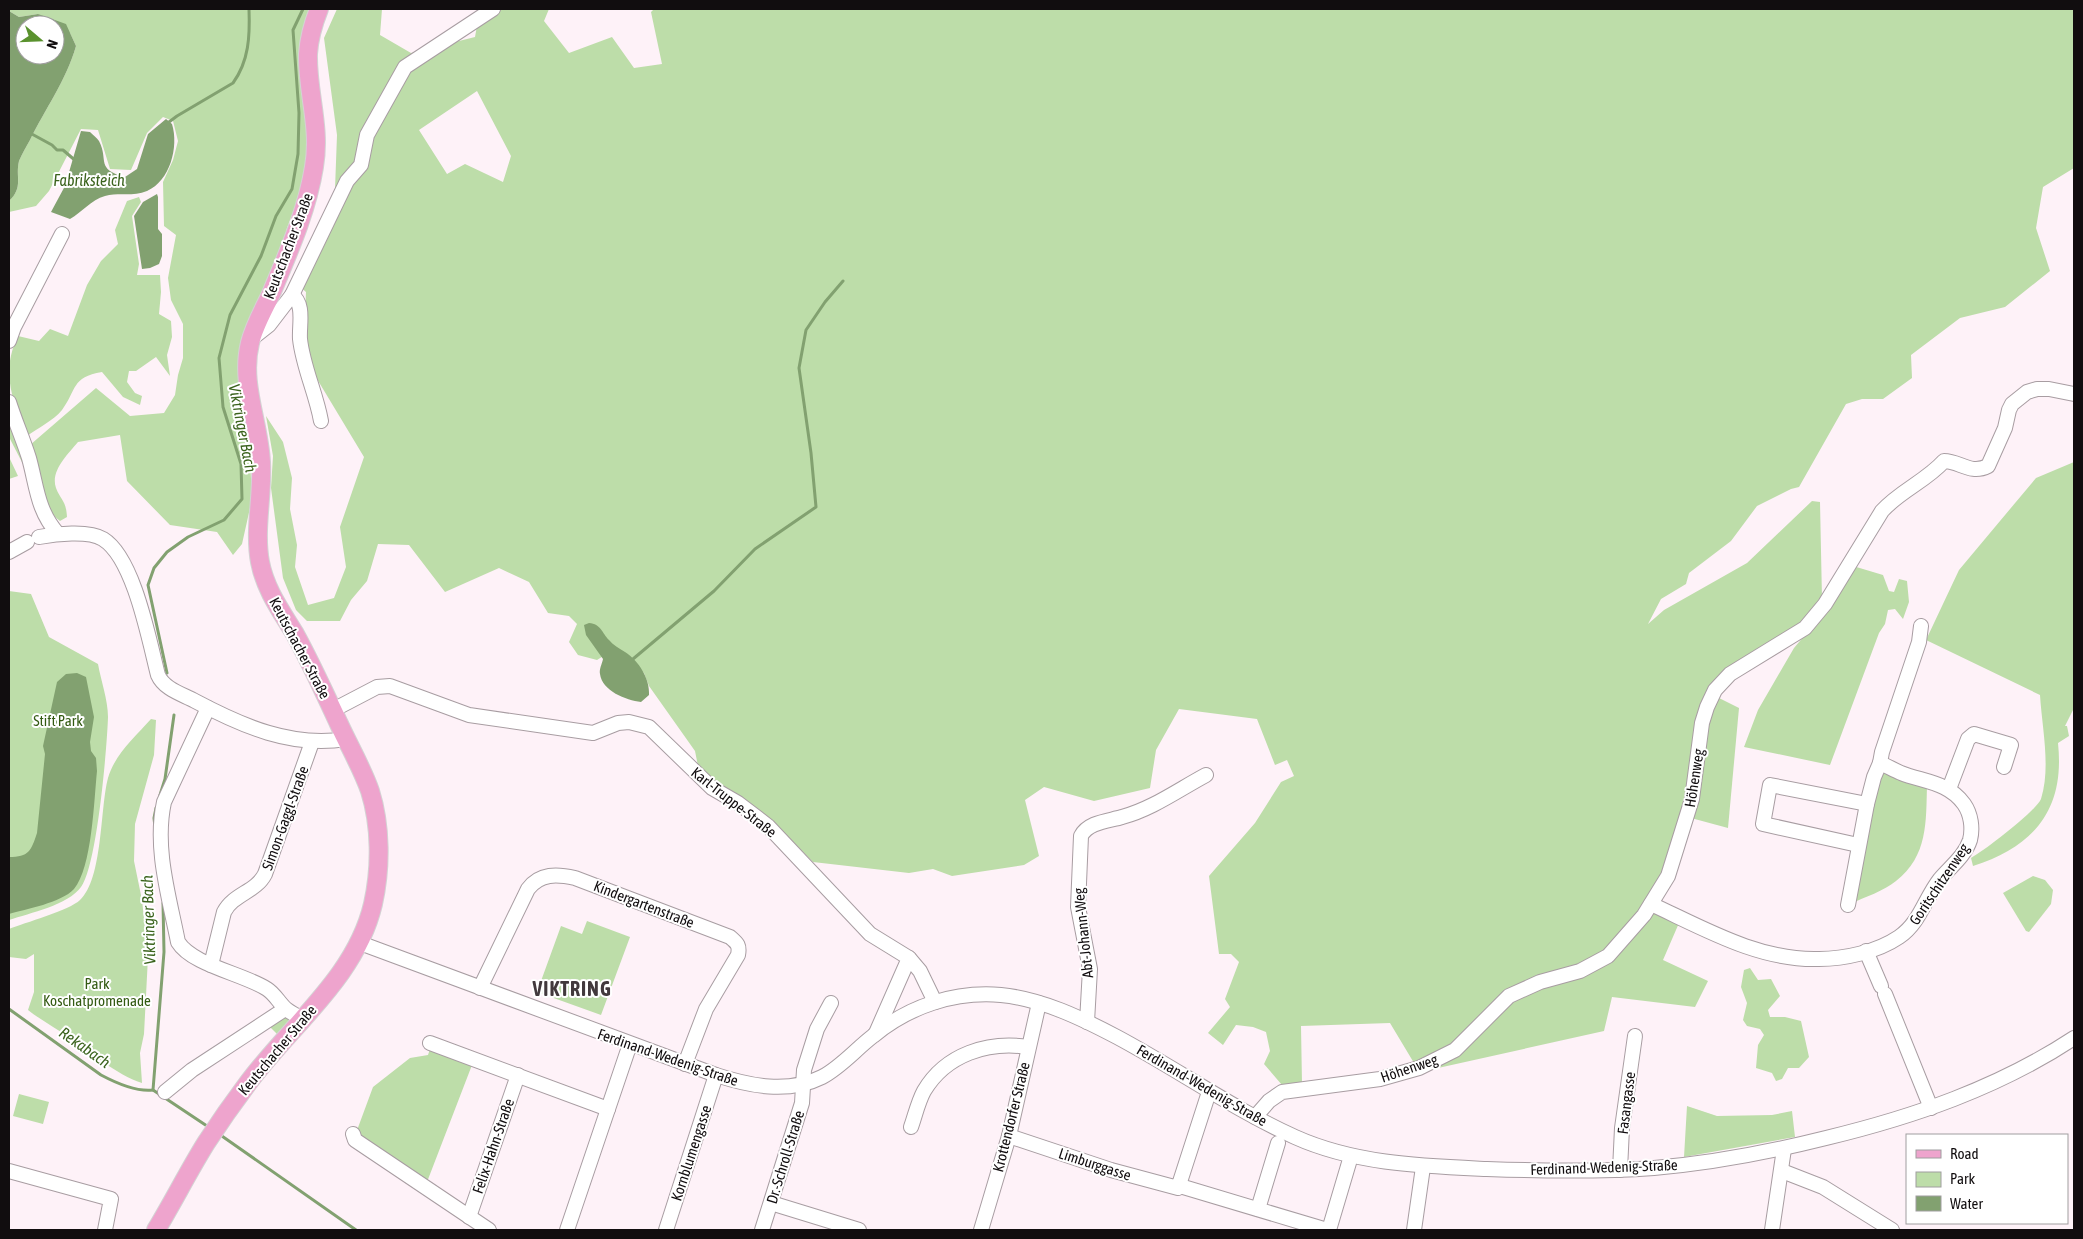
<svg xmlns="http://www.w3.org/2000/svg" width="2083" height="1239" font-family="'Asap Condensed',sans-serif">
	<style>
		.green { fill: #bddda9; fill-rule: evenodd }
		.water { fill: #82a170; fill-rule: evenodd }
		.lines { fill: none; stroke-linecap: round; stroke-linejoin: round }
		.stream { stroke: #82a170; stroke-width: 3 }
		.minor-casing { stroke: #a89da2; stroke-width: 16 }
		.major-casing { stroke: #d4d3d4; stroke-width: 20 }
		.minor { stroke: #fff; stroke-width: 14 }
		.major { stroke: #eea4cd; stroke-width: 18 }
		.labels { text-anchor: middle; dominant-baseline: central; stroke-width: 4; stroke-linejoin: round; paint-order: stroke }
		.street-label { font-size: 15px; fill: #110d0f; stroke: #fff }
		.park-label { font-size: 15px; fill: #335a12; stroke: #fff }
		.water-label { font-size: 16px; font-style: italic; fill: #3b631d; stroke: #fff }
		.district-label { font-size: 20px; font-weight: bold; letter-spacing: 1px; fill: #42393d; stroke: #fff }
	</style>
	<rect width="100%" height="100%" fill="#fef2f8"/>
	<g class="green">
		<path d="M 9,9 L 314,9 L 311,137 L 305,182 L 287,228 L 281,253 L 244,339 L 252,499 L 242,544 L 233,555 L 217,532 L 170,525 L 127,481 L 120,435 L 78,442 C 68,454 50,471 56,488 C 61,501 66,500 67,517 L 60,521 C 42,509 35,466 30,445 L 96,388 L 130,416 L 164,413 L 175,395 L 178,375 L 183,358 L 183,324 L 171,300 L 168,278 L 176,235 L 164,226 L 163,182 L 173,160 L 178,141 L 173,121 L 163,117 L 147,133 L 131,170 L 110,169 L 98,130 L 81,129 L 49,191 L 36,206 L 9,212 L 9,201 C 24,187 15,177 19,161 C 22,154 26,147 30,140 C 45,109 66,81 76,46 L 70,33 L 38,14 L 19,17 L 9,11 Z"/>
		<path d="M 337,9 L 382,9 L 380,35 L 411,53 L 475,37 L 480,9 L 549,9 L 544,21 L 569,53 L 612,37 L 634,68 L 662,64 L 651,12 L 654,9 L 2074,9 L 2074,168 L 2043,187 L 2036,228 L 2050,271 L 2005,307 L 1960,318 L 1911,355 L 1912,378 L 1883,399 L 1862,399 L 1846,404 L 1799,487 L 1791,489 L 1757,506 L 1731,541 L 1689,573 L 1686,584 L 1661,599 L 1648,624 L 1664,610 L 1747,563 L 1812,501 L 1820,502 L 1822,599 L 1806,619 L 1717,679 L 1687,801 L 1665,871 L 1646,904 L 1604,953 L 1583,964 L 1507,993 L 1443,1051 L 1414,1063 L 1390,1023 L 1301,1026 L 1302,1084 L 1282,1085 L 1264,1064 L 1270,1051 L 1266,1032 L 1253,1027 L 1236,1025 L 1223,1045 L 1208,1033 L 1230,1007 L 1225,999 L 1239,962 L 1231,954 L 1219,954 L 1209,876 L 1255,823 L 1281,782 L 1294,776 L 1287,760 L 1275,765 L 1257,719 L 1179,709 L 1156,750 L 1150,788 L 1094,801 L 1044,787 L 1025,800 L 1039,856 L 1024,865 L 952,876 L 933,869 L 909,873 L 813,862 L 776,825 L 699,771 L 695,751 L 649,686 L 644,673 L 613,650 L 597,660 L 578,655 L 569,642 L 577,624 L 569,616 L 548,613 L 529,582 L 499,568 L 445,592 L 409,545 L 378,544 L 367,581 L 351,600 L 340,621 L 307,621 L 296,610 L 283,578 L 271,488 L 273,456 L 266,416 L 283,442 L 292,478 L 290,509 L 297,545 L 295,567 L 308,605 L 334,598 L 346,567 L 340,527 L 364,457 L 314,374 L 304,336 L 306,292 L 299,286 L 306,272 L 335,189 L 337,135 L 324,38 ZM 477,91 L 511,156 L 503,182 L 465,164 L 447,174 L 419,130 Z"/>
		<path d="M 139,197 L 141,202 L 132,216 L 139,264 L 137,275 L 160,275 L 161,292 L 159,314 L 171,321 L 172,337 L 167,355 L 170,376 L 156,357 L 136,371 L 129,371 L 127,382 L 135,393 L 142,396 L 140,405 L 123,397 L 102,372 C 71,377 77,390 62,410 C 54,420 38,428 27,436 C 13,401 0,373 18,336 L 39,341 L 50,329 L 68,336 L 87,285 L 101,261 L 118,244 L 115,230 L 127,201 Z"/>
		<polygon points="9,416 27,468 25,468 9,437"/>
		<polygon points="9,457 18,476 9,479"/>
		<path d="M 2074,462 L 2074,708 L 2065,726 L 2067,726 L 2069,736 L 2058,743 C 2065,809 2035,846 1973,866 L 1971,858 C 1984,851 2036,811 2041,799 C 2051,767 2042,728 2040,695 L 1926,640 L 1959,570 L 2036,478 Z"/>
		<polygon points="1853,566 1883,575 1889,591 1894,592 1899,579 1907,581 1909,602 1903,619 1895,609 1888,610 1885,624 1879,633 1830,765 1744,747 1758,710 1794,648 1821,616"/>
		<path d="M 9,591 L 31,594 L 49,637 L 98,664 C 101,681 108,700 108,717 C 107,748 97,866 81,887 C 68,905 30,913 9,920 Z"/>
		<polygon points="1717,697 1739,708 1728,828 1691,818 1708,716"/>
		<path d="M 151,719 L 156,720 L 154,755 L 135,824 L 134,861 L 142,900 L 148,957 L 144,1034 L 140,1053 L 142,1083 C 115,1074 94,1054 70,1038 C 56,1028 42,1021 28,1010 L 34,992 L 34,954 L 26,959 L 9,957 L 9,929 C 24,923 70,910 80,900 C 103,879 100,808 108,778 C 115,754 135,737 151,719 Z"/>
		<path d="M 1885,770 L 1927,785 C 1926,822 1928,856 1896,881 C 1884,891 1865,897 1850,904 L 1881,772 Z"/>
		<polygon points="2033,876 2045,880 2053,890 2051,904 2029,932 2026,931 2003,893"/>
		<polygon points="1657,912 1679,923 1663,960 1708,981 1695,1007 1612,997 1604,1031 1411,1074 1520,995 1587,972 1650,914"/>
		<polygon points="587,921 630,937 601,1015 537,992 561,926 582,934"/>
		<polygon points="1750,968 1758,980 1771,979 1780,996 1768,1010 1770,1017 1785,1017 1801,1021 1809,1057 1799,1068 1788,1068 1782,1079 1776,1081 1772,1073 1756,1068 1758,1045 1764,1035 1760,1029 1747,1026 1743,1020 1747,1003 1741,987 1744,970"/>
		<polygon points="284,1015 289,1018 289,1022 278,1035 268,1025"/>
		<polygon points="431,1046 472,1065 427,1182 356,1133 373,1087 410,1058 428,1055"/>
		<polygon points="19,1094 49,1102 43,1124 13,1116"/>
		<polygon points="1687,1106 1717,1116 1772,1115 1792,1111 1795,1137 1684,1157"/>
	</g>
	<g class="water">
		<path d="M 9,11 L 19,17 L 38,14 L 66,24 L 76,46 C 66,81 45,109 30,140 C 26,147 22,154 19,161 C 15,177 24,187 9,201 ZM 25,25 L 55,25 L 55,55 L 25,55 Z"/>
		<path d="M 166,119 L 172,124 C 179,147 170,181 147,191 C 133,197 119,192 105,196 C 91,200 82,212 70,219 L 51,212 L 65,186 L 81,131 L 90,132 C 93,135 97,138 99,141 C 109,160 95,169 125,177 L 137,169 L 148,134 Z"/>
		<polygon points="157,194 158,197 158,229 162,234 162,256 159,264 150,268 142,269 134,216 143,202"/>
		<path d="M 589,623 C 601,624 602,633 609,640 C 613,645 619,648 625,652 C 639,661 650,679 649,695 L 641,702 C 626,700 602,691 600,674 C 599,669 602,664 603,659 L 586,635 L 584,625 Z"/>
		<path d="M 77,673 L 86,677 L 94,717 L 90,742 L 91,751 L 96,758 L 97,771 C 94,800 92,868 74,889 C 61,903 26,909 9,914 L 9,857 C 29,857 31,851 37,833 L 45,754 L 43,746 L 57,682 L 66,674 Z"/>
	</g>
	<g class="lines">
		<g class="stream">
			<path d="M 168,126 L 169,122 L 177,116 L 233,83 C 249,61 250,36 249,9"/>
			<polyline points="30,133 52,145 57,150 63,150 77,162"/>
			<polyline points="633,659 714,591 755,549 816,507 811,453 799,368 806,330 825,302 843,281"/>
			<polyline points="167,673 148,585 154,568 167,552 188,537 224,520 242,499 241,464 223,407 219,358 230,315 261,256 276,216 292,189 298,154 299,113 293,30 303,9"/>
			<polyline points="160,795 165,779 174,715"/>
			<polyline points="155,827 154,818 156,808"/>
			<polyline points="163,903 164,952 153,1090 210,1128"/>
			<path d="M 9,1009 L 101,1075 C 116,1083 136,1092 153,1090"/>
			<polyline points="219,1134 356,1230"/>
		</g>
		<g class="minor-casing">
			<g id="minor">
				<polyline points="292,295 347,181 361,165 367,135 405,67 493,9"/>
				<path d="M 250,340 L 269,325 L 292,295 C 305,304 299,325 300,339 C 303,367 316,393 321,421"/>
				<polyline points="9,341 14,327 62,234"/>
				<path d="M 9,402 C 15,421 23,439 29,458 C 37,487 37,510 58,534"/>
				<path d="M 39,537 C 55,534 89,530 103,539 C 134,558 149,640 158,675 C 164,689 182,694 195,701 C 242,726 292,748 346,739"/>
				<polyline points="9,552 27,542"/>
				<path d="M 208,708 L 164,802 C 154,848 169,896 178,942 C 192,965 244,974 267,989 C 275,994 279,1003 286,1009 C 291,1013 297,1016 303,1019"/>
				<polyline points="333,710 377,687 390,686 469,715 593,733 618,723 629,722 649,727 712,788 738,803 768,826 870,934 909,958 876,1033"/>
				<polyline points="1949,789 1968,739 1974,734 2011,745 2004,767"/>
				<polyline points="1858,845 1763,824 1770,785 1867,804"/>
				<path d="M 1651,904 C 1703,928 1759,961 1819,959 C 1844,959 1877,952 1899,937 C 1920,923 1925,898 1940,879 C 1950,867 1965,856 1970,840 C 1973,828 1971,814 1964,804 C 1948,782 1924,782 1901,773 C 1894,770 1887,766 1880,763 L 1882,752 L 1919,642 L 1921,626"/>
				<polyline points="1848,905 1867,804 1874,777 1880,763"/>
				<path d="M 360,943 L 716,1075 C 750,1086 788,1094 822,1077 C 841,1067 856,1049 873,1036 C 909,1006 955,991 1001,995 C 1042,999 1081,1018 1117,1037 C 1177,1069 1233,1109 1295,1137 C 1355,1164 1421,1166 1487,1169 C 1543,1171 1598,1172 1654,1168 C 1712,1163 1770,1152 1826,1138 C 1913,1117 1998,1088 2074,1038"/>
				<polyline points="1866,951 1881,986"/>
				<polyline points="909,958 920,971 935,1002"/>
				<path d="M 211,965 L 224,912 C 233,894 256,892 265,874 L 312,742"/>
				<path d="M 480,988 L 528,889 C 540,873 557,874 575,878 L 730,937 C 737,943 740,945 738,955 L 706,1009 L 685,1064"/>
				<polyline points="1885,994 1931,1108"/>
				<path d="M 1087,1022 L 1090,969 L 1078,907 L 1081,836 C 1088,822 1109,821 1122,817 C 1152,809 1178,790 1206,775"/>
				<polyline points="430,1043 608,1109"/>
				<polyline points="165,1092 192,1070 285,1009"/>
				<path d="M 1255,1117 L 1269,1101 L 1282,1092 L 1380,1079 L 1419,1068 L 1455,1050 L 1509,996 L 1540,982 L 1580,971 L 1608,956 L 1644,915 L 1668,876 L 1692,799 L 1702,723 L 1707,707 L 1715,690 L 1730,674 L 1805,628 L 1825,604 L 1882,511 C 1900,491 1926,481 1944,461 C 1960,461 1970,475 1988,466 L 2005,428 L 2009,410 L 2012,404 L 2027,392 L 2037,389 L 2049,389 L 2074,394"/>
				<path d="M 911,1127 C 915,1116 918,1102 924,1091 C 946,1054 988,1041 1028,1047"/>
				<polyline points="353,1134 355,1140 489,1230"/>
				<polyline points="1009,1136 1111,1170 1178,1188 1209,1092"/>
				<polyline points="1620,1170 1622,1128 1635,1036"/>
				<polyline points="9,1171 111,1199 105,1230"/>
				<polyline points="1782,1171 1823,1187 1892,1230"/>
				<polyline points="1180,1186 1327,1230"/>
				<polyline points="771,1203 859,1230"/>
				<polyline points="1258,1209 1278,1143"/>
				<polyline points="469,1217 518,1075"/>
				<polyline points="567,1230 630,1044"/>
				<polyline points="666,1230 716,1075"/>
				<polyline points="762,1230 802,1103 804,1070 817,1029 831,1003"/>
				<polyline points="981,1230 1009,1136 1039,1003"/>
				<polyline points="1329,1230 1351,1156"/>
				<polyline points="1414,1230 1423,1167"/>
				<polyline points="1772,1230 1784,1149"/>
			</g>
		</g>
		<g class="major-casing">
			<path id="major" d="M 156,1230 C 173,1202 188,1172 206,1143 C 219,1123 233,1103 248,1083 C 291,1025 356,977 373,904 C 381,868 381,826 370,791 C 362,768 349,746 339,724 C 325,694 311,663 295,634 C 281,611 265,589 260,562 C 254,529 263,495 261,462 C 259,422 240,383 250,343 C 254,326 264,309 271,294 C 288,253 307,211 314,167 C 321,127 307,92 308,54 C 309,38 313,24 319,9"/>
		</g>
		<use href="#minor" class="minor"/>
		<use href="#major" class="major"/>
	</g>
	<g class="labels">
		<g class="street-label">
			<text transform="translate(288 246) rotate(-69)">Keutschacher Straße</text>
			<text transform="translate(300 648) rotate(62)">Keutschacher Straße</text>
			<text transform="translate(1694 778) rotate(-81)">Höhenweg</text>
			<text transform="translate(734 802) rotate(38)">Karl-Truppe-Straße</text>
			<text transform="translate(285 818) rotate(-70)">Simon-Gaggl-Straße</text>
			<text transform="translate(1939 884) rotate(-56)">Goritschitzenweg</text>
			<text transform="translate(644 904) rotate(21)">Kindergartenstraße</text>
			<text transform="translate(1083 933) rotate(-96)">Abt-Johann-Weg</text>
			<text transform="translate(277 1050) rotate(-50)">Keutschacher Straße</text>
			<text transform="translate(668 1057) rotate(19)">Ferdinand-Wedenig-Straße</text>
			<text transform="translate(1409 1068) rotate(-19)">Höhenweg</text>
			<text transform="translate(1202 1085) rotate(30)">Ferdinand-Wedenig-Straße</text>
			<text transform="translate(1626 1103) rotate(-83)">Fasangasse</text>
			<text transform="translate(1011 1117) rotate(-76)">Krottendorfer Straße</text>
			<text transform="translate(493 1146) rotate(-71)">Felix-Hahn-Straße</text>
			<text transform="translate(691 1153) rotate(-72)">Kornblumengasse</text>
			<text transform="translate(785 1157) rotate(-73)">Dr.-Schroll-Straße</text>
			<text transform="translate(1095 1164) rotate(18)">Limburggasse</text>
			<text transform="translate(1604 1167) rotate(-2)">Ferdinand-Wedenig-Straße</text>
		</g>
		<g class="park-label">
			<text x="58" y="720">Stift Park</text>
			<text x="97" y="983">Park<tspan x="97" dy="17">Koschatpromenade</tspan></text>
		</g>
		<g class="water-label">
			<text x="89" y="180">Fabriksteich</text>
			<text transform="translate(243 428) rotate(79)">Viktringer Bach</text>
			<text transform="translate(148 920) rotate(-92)">Viktringer Bach</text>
			<text transform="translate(85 1047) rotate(35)">Rekabach</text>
		</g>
		<g class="district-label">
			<text x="572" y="988">VIKTRING</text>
		</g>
	</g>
	<rect width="2083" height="1239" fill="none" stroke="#110d0f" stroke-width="20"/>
	<rect x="1906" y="1134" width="162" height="90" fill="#ffffff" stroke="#a09e9f"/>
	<rect x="1916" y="1150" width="25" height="8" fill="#eea4cd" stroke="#a09e9f"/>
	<text x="1950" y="1159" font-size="15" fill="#110d0f">Road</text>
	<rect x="1916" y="1172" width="25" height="15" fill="#bddda9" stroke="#a09e9f"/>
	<text x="1950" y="1184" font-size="15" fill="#110d0f">Park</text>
	<rect x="1916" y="1196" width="25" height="15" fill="#82a170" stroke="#a09e9f"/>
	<text x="1950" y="1209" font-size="15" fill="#110d0f">Water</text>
	<g transform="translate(40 40) rotate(109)"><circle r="24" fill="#ffffff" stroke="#a09e9f"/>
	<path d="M0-4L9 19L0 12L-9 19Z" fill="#5a922e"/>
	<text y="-8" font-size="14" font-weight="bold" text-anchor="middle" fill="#110d0f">N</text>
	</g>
</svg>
